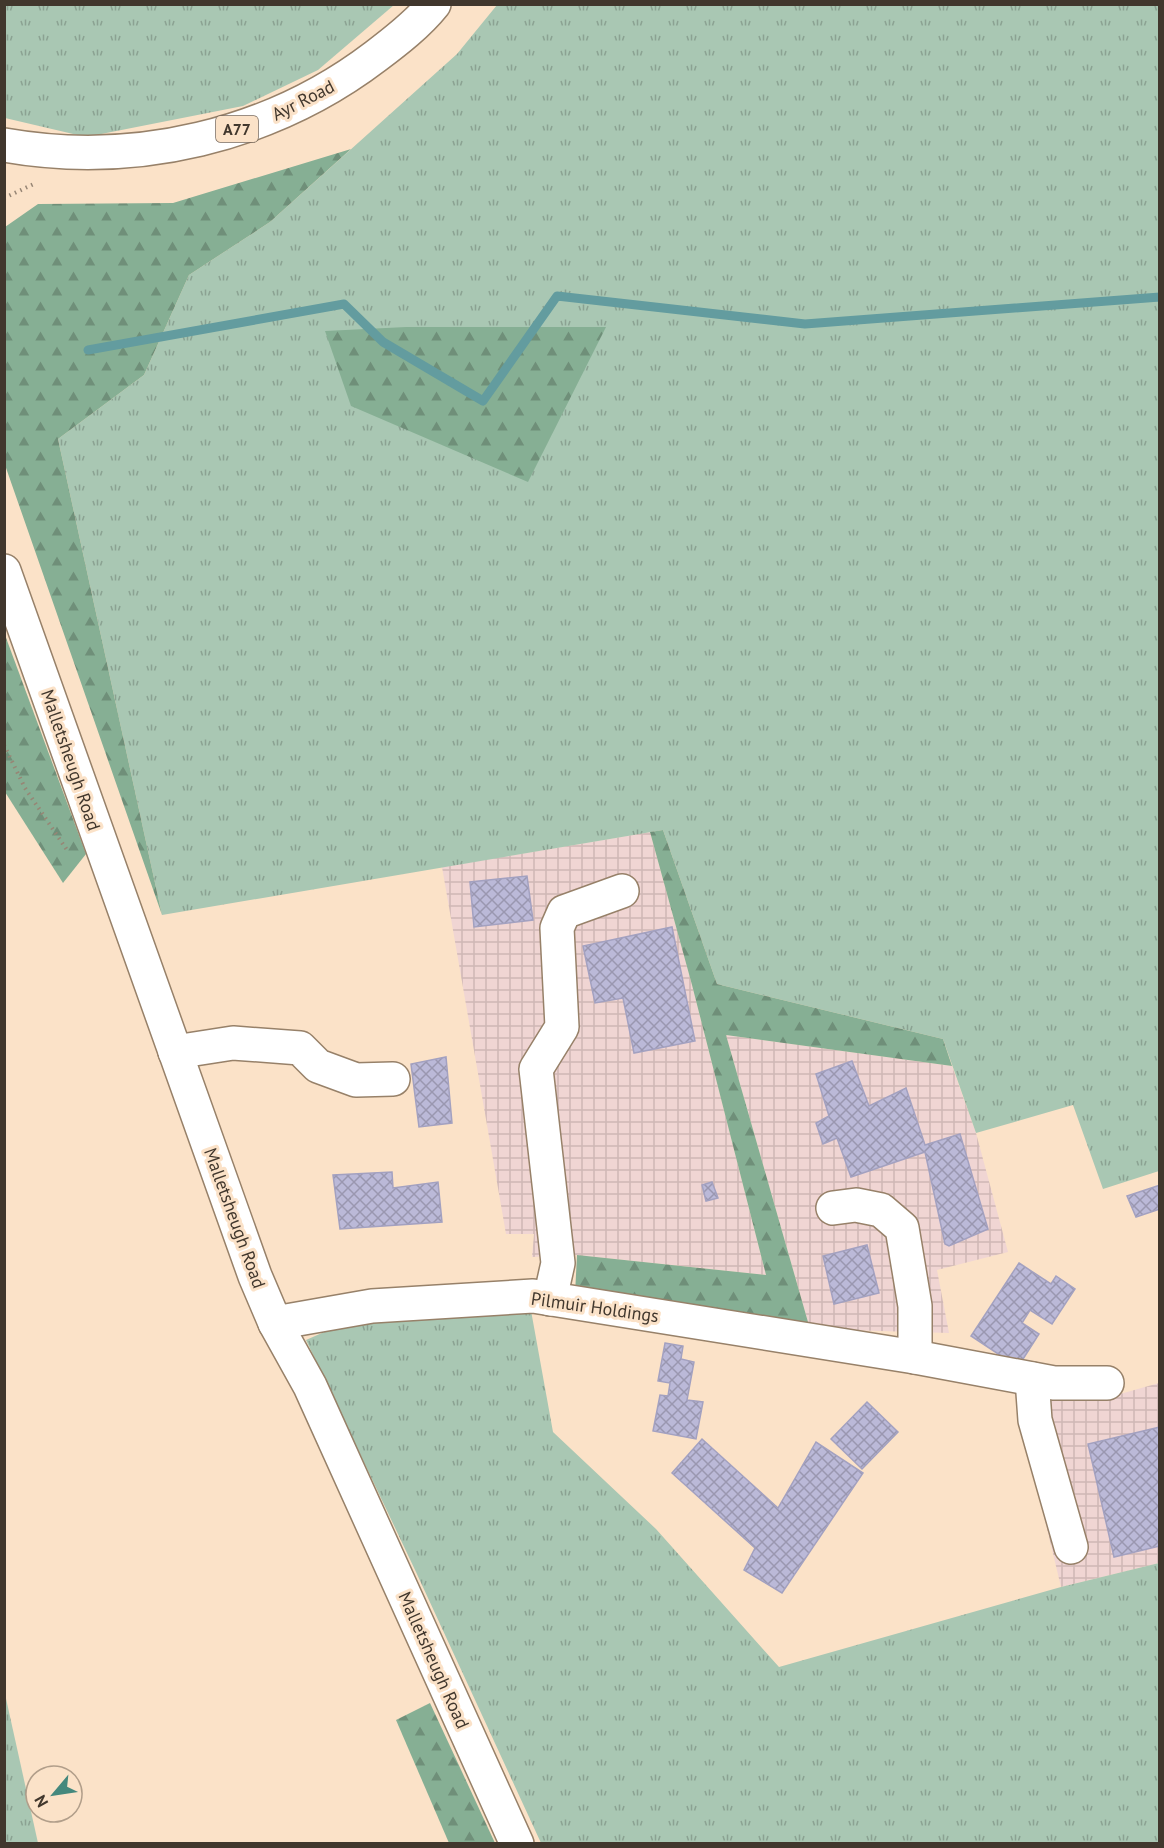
<svg xmlns="http://www.w3.org/2000/svg" width="1164" height="1848" font-family="'PT Sans',sans-serif">
	<style>
		.industrial { fill: url(#industrial-grid) }
		.grass { fill: url(#grass-tufts) }
		.forest { fill: url(#forest-firs) }
		.lines { fill: none; stroke-linecap: round; stroke-linejoin: round }
		.stream { stroke: #639c9f; stroke-width: 9 }
		.building { fill: url(#building-cross-hatch); stroke: #a3a1c0; stroke-width: 1.5 }
		.minor-casing { stroke: #978169; stroke-width: 36 }
		.major-casing { stroke: #978169; stroke-width: 36 }
		.path { stroke: #978675; stroke-width: 4; stroke-dasharray: 1.5 4.5; stroke-linecap: butt }
		.minor { stroke: #fff; stroke-width: 33 }
		.major { stroke: #fff; stroke-width: 33 }
		.labels { text-anchor: middle; dominant-baseline: central; stroke-width: 6; stroke-linejoin: round; paint-order: stroke }
		.shield { fill: #fbe2c8; stroke: #796a5c; stroke-width: 1.5 }
		.shield-label { font-size: 16px; font-weight: bold; fill: #41372d }
		.street-label { font-size: 18px; fill: #41372d; stroke: #fbe2c8 }
	</style>
	<defs>
		<pattern id="industrial-grid" width="8" height="8" patternUnits="userSpaceOnUse" patternTransform="scale(1.5)"><rect width="8" height="8" fill="#f0d5d3"/><path d="M0 4h8M4 0v8" fill="none" stroke="#cfb7b5"/></pattern>
		<pattern id="grass-tufts" width="24" height="20" patternUnits="userSpaceOnUse" patternTransform="scale(1.5)"><rect width="24" height="20" fill="#a9c7b3"/><path d="M3 7l-1-3M5 7V3M7 7l1-3M15 17l-1-3M17 17v-4M19 17l1-3" fill="none" stroke="#8ba292"/></pattern>
		<pattern id="forest-firs" width="22" height="20" patternUnits="userSpaceOnUse" patternTransform="scale(1.5)"><rect width="22" height="20" fill="#86af94"/><path d="M5 1l3.5 6h-7zM16 11l3.5 6h-7z" fill="#6f8f79"/></pattern>
		<pattern id="building-cross-hatch" width="8" height="8" patternUnits="userSpaceOnUse" patternTransform="scale(1.5)"><rect width="8" height="8" fill="#bbb9d8"/><path d="M0 0l8 8M0 8l8-8" fill="none" stroke="#9a97b0"/></pattern>
	</defs>
	<rect width="100%" height="100%" fill="#fbe2c8"/>
	<g class="industrial">
		<polygon points="650,832 692,985 766,1275 577,1255 532,1257 534,1234 506,1234 442,867"/>
		<polygon points="726,1035 952,1066 976,1133 1008,1252 937,1270 949,1333 810,1329"/>
		<polygon points="1159,1383 1159,1563 1061,1587 1014,1391 1099,1400"/>
	</g>
	<g class="grass">
		<polygon points="5,5 394,5 318,70 243,106 86,137 5,118"/>
		<polygon points="497,5 1159,5 1159,1171 1103,1189 1073,1105 976,1133 943,1039 717,984 663,830 162,915 58,439 144,375 189,275 270,222 457,54"/>
		<polygon points="530,1305 553,1432 656,1529 779,1667 1061,1587 1159,1563 1159,1843 541,1843 416,1572 306,1340 356,1318"/>
		<polygon points="4,1694 5,1694 38,1843 5,1843"/>
	</g>
	<g class="forest">
		<polygon points="351,149 270,222 189,275 144,375 58,439 162,915 5,465 5,227 38,204 173,203"/>
		<polygon points="406,327 606,327 528,482 351,406 325,331"/>
		<polygon points="5,635 86,854 63,883 5,792"/>
		<polygon points="663,830 717,984 943,1039 952,1066 726,1035 810,1329 575,1294 577,1255 766,1275 692,985 650,832"/>
		<polygon points="430,1703 495,1843 449,1843 396,1720"/>
	</g>
	<g class="lines">
		<polyline class="stream" points="88,350 344,304 383,342 483,401 557,296 805,324 1160,297"/>
	</g>
	<g class="building">
		<polygon points="527,876 533,920 474,927 470,882"/>
		<polygon points="672,927 695,1041 634,1053 623,998 595,1003 583,946"/>
		<polygon points="446,1057 452,1123 419,1127 411,1064"/>
		<polygon points="852,1061 869,1106 906,1088 925,1145 960,1134 988,1229 949,1246 945,1244 925,1152 851,1177 837,1138 823,1144 816,1123 829,1116 816,1074"/>
		<polygon points="392,1172 393,1188 438,1182 442,1222 340,1229 333,1175"/>
		<polygon points="712,1182 718,1198 706,1201 702,1185"/>
		<polygon points="1160,1185 1160,1209 1136,1217 1127,1196"/>
		<polygon points="867,1245 879,1293 834,1304 823,1256"/>
		<polygon points="1019,1263 1051,1284 1056,1276 1075,1289 1052,1324 1030,1310 1022,1323 1039,1334 1018,1367 971,1336"/>
		<polygon points="665,1343 683,1346 681,1359 694,1362 687,1400 703,1402 696,1439 653,1431 660,1395 668,1396 670,1383 658,1381"/>
		<polygon points="867,1402 898,1432 862,1469 831,1439"/>
		<polygon points="1160,1427 1160,1546 1114,1557 1088,1444"/>
		<polygon points="702,1439 778,1508 816,1442 863,1473 782,1593 744,1570 755,1548 672,1473"/>
	</g>
	<g class="lines">
		<g class="minor-casing">
			<g id="minor">
				<polyline points="4,571 255,1276 275,1323 310,1386 517,1844"/>
				<polyline points="175,1052 233,1043 300,1048 318,1066 356,1080 393,1079"/>
				<polyline points="833,1208 856,1205 881,1210 902,1228 915,1306 915,1357"/>
				<polyline points="550,1299 558,1263 536,1069 562,1027 557,928 564,912 622,891"/>
				<polyline points="275,1323 372,1306 533,1296 915,1357 1054,1383 1107,1383"/>
				<polyline points="1032,1379 1035,1420 1071,1547"/>
			</g>
		</g>
		<g class="major-casing">
			<path id="major" d="M 4,145 C 135,168 271,136 376,56 C 396,41 418,24 434,4"/>
		</g>
		<g class="path">
			<polyline points="4,198 36,183"/>
			<polyline points="4,745 25,788 67,850"/>
		</g>
		<use href="#minor" class="minor"/>
		<use href="#major" class="major"/>
	</g>
	<g class="labels">
		<rect class="shield" x="216" y="116" width="42" height="26" rx="4.5"/>
		<g class="shield-label">
			<text x="237" y="129">A77</text>
		</g>
		<g class="street-label">
			<text transform="translate(303 100) rotate(-27)">Ayr Road</text>
			<text transform="translate(71 760) rotate(71)">Malletsheugh Road</text>
			<text transform="translate(235 1218) rotate(70)">Malletsheugh Road</text>
			<text transform="translate(595 1307) rotate(8)">Pilmuir Holdings</text>
			<text transform="translate(434 1660) rotate(66)">Malletsheugh Road</text>
		</g>
	</g>
	<rect width="1164" height="1848" fill="none" stroke="#41372d" stroke-width="12"/>
	<g transform="translate(54 1794) rotate(241)"><circle r="28" fill="#fbe2c8" stroke="#b19e8a" stroke-width="1.5"/>
	<path d="M0-4.5L10 22L0 15L-10 22Z" fill="#44887d"/>
	<text y="-9" font-size="16" font-weight="bold" text-anchor="middle" fill="#41372d">N</text>
	</g>
</svg>
